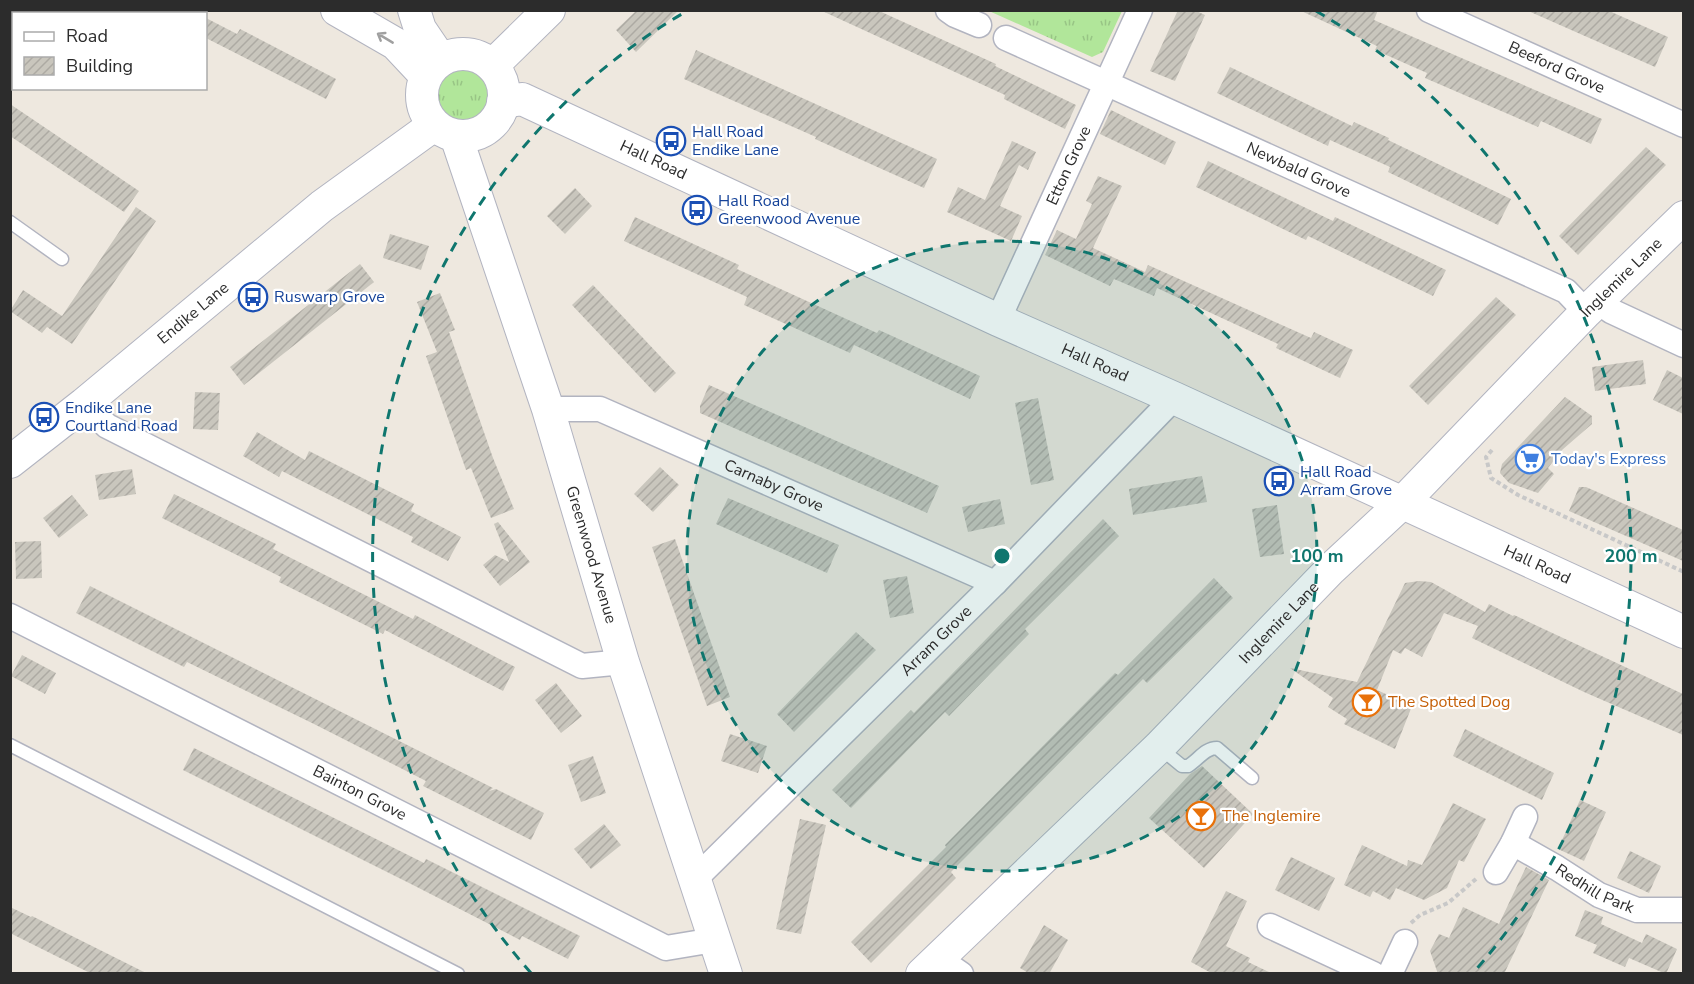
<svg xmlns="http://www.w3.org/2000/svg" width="1694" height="984" font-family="'Nunito Sans',sans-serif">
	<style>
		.grass { fill: url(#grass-tufts) }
		.building { fill: url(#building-hatch) }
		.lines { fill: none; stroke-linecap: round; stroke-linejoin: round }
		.service-casing { stroke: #b2b4c0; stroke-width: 15 }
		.minor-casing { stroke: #b2b4c0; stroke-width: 27 }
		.tertiary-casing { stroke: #b2b4c0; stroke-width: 34 }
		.path { stroke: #c8c8c8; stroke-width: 4; stroke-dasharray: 4.5 3; stroke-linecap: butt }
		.service { stroke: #fff; stroke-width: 12 }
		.minor { stroke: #fff; stroke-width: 24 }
		.tertiary { stroke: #fff; stroke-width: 32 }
		.oneway { stroke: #a0a0a0 }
		.ring { fill: none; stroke: #0f766e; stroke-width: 3; stroke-dasharray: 10 8 }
		.labels { text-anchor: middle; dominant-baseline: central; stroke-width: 4.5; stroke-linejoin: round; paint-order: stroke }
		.street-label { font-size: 16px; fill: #2c2c2c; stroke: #fff }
		.transit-label { font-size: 16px; fill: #164399; stroke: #fff; text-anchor: start }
		.shop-label { font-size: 16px; fill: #366cbe; stroke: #fff; text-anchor: start }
		.food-label { font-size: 16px; fill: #c56008; stroke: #fff; text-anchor: start }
		.centre { fill: #0f766e; stroke: #fff; stroke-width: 3 }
		.ring-label { font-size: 18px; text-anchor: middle; font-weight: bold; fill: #0f766e; stroke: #fff; stroke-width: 4.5; stroke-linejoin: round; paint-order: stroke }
	</style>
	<defs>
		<pattern id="grass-tufts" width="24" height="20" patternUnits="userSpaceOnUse" patternTransform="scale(1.5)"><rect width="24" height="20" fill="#b1e69a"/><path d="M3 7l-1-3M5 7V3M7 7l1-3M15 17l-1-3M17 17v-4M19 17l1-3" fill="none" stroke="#98c585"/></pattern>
		<pattern id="building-hatch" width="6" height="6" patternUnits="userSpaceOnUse" patternTransform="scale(1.5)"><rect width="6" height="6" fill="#c9c6bd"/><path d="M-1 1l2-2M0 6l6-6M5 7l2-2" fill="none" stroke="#adaaa3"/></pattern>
	</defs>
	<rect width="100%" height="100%" fill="#eee8df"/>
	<g class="grass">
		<polygon points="989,11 1122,11 1103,52 1092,57"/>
		<circle cx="463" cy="96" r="28"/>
	</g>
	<g class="building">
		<polygon points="637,10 679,10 636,52 616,30"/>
		<polygon points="820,10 877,10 996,64 995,66 1076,105 1065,129 1004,99 1005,95"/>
		<polygon points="1178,10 1194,10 1205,15 1175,81 1150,71"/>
		<polygon points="1299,10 1378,10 1374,20 1602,119 1591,144 1541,121 1538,127 1425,78 1427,73 1375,50 1377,46"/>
		<polygon points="1526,10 1607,10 1668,37 1655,67"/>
		<polygon points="206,18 237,34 240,29 336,79 326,99 206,38"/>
		<polygon points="696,50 937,159 924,188 815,139 816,137 684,79"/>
		<polygon points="1230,67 1352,126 1354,122 1389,138 1388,140 1511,199 1498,225 1388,172 1390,167 1330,140 1328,146 1217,93"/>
		<polygon points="10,104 139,191 124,212 10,136"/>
		<polygon points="1111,110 1176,142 1165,165 1100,134"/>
		<polygon points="1012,141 1036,152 1028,170 1019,165 1000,206 1022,216 1011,241 947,212 958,187 985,200"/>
		<polygon points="1646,147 1666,165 1578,255 1559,236"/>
		<polygon points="1208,161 1333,221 1335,217 1446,270 1433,296 1308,236 1306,240 1196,187"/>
		<polygon points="1098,176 1122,186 1093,248 1145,272 1148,265 1311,338 1314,332 1353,350 1340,378 1276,348 1278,344 1157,288 1154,296 1114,279 1110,286 1045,255 1057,230 1076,239 1092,204 1086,201"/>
		<polygon points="575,188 592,206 565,234 547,216"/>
		<polygon points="136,207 156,221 72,344 47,327 42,333 10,311 23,290 62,316"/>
		<polygon points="635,217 739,265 737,269 877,333 879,330 980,376 970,399 854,345 850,353 744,305 747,297 624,241"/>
		<polygon points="390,234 429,246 421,270 383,258"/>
		<polygon points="360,264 374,282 244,385 230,367"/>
		<polygon points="593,285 676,373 655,393 572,305"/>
		<polygon points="440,293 455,330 449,332 493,458 514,509 491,518 471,468 466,470 426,356 437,352 417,302"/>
		<polygon points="1496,297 1516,315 1428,405 1409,386"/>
		<polygon points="1643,360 1646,384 1595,391 1592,367"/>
		<polygon points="1667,370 1683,378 1683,414 1653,400"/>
		<polygon points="709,385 939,486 927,513 700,413 700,406"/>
		<polygon points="195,392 220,393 218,430 193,429"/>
		<polygon points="1565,397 1592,416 1592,424 1562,450 1548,468 1554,474 1538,493 1509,483 1500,473 1502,464"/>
		<polygon points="1038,398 1054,480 1031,485 1015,403"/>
		<polygon points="257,432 305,460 309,451 414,504 411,511 461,537 448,561 411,542 413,537 282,471 279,477 243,456"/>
		<polygon points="660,467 679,485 653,512 634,494"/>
		<polygon points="132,469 136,494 99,500 95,475"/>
		<polygon points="1202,476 1207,502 1133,515 1129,489"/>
		<polygon points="1579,487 1586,487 1683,530 1683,561 1569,511"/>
		<polygon points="174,494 276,544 273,549 413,619 415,615 515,667 503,691 385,630 383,634 279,582 281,577 162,518"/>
		<polygon points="72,495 88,515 59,538 43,518"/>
		<polygon points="728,498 839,545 827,573 716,524"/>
		<polygon points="1000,499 1005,524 968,532 962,507"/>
		<polygon points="1277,505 1284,554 1260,557 1252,509"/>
		<polygon points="1103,519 1119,536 1025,629 1029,634 949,716 945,712 851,808 832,790 911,710 914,713"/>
		<polygon points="498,522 530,562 500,586 483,565 495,555 509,562 494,524"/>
		<polygon points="675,539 730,697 707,706 652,547"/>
		<polygon points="41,541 42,578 16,579 15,542"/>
		<polygon points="907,576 914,613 890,618 883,580"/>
		<polygon points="1214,578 1233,598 1147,683 1143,679 951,872 956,878 871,963 851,942 946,847 945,845 1115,673 1118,675"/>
		<polygon points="1419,581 1431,582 1485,612 1489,604 1513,616 1514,615 1683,694 1683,735 1584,692 1472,638 1478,626 1444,613 1422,657 1405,648 1401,654 1393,650 1377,690 1412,706 1395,749 1344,724 1347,719 1328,707 1333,698 1290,668 1357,682 1405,583"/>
		<polygon points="90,586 493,788 489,791 496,789 544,813 531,840 423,786 426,781 314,724 187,662 184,667 76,613"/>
		<polygon points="856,632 876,650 794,732 777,714"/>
		<polygon points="22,655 56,673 45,694 11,676"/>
		<polygon points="556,683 582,716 561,733 535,700"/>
		<polygon points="1465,729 1554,773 1542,800 1453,756"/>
		<polygon points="730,734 767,746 758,773 721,761"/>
		<polygon points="194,748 424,863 426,859 580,936 568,959 522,936 520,940 413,885 183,770"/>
		<polygon points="593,756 606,793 581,802 568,765"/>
		<polygon points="1202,766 1253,814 1204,868 1149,818 1190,774"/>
		<polygon points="1580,800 1606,812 1584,861 1558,849"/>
		<polygon points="1453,803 1486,819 1464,862 1459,860 1447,888 1424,900 1396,888 1390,900 1373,891 1370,897 1344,885 1362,845 1407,866 1408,860 1422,865"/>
		<polygon points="800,819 826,825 801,934 776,929"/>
		<polygon points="604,824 621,845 591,869 574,849"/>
		<polygon points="1630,851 1661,866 1649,893 1617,878"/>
		<polygon points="1291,857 1335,878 1319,911 1275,890"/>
		<polygon points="1526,867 1549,880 1504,974 1438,974 1430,951 1439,934 1449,938 1463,907 1499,924"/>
		<polygon points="1226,891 1247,901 1226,946 1250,958 1248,962 1273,974 1213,974 1191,962"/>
		<polygon points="10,907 31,917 32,916 148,974 92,974 10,933"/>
		<polygon points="1585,910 1603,917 1601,924 1642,943 1646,934 1677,949 1666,974 1629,958 1625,967 1593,953 1597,945 1575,936"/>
		<polygon points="1044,925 1068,940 1049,974 1030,974 1020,968"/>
	</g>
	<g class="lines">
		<g class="service-casing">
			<g id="service">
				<polyline points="10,222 62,259"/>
				<polyline points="10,745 458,974"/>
				<path d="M 1160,748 L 1182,766 L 1188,766 C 1198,760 1205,748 1217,748 L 1252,778"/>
			</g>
		</g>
		<g class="minor-casing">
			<g id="minor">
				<polyline points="948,10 955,15 979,25"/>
				<path id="s1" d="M 1429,10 L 1684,125"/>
				<path id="s2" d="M 1006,38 L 1566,291 L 1586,312"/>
				<polyline points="1597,301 1611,311 1684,345"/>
				<path id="s3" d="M 998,320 L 1140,10"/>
				<polyline points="84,404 107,426 582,666 623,662"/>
				<path id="s4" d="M 548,409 L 600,409 L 995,583"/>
				<path id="s5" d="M 10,616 L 666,948 L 714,940"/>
				<path id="s6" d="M 1513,843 L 1557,868 L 1599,895 L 1637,910 L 1684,910"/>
				<polyline points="1496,872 1513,843 1525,817"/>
				<path id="s7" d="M 695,879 L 995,583 L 1174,398"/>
				<polyline points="1270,926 1373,974"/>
				<polyline points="938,958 961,974"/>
				<polyline points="1390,974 1405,942"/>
			</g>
		</g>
		<g class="tertiary-casing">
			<g id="tertiary">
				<polyline points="337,10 396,44 426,76"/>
				<polyline points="414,10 420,29 441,60"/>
				<circle cx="463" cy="95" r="41"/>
				<polyline points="492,66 549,10"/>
				<path id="s8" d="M 503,102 L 522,99 L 998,320 L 1174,398 L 1684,632"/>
				<path id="s9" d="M 456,136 L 548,409 L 623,662 L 726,974"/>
				<path id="s10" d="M 10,462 L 84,404 L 322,206 L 434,125"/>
				<path id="s11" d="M 922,974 L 1159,747 L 1331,569 L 1402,503 L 1586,312 L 1684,217"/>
			</g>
		</g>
		<g class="path">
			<polyline points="1492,450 1486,457 1491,478 1518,495 1684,572"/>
			<polyline points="1411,923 1420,915 1448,903 1476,879"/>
		</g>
		<use href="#service" class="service"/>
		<use href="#minor" class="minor"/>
		<use href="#tertiary" class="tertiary"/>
	</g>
	<defs><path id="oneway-shaft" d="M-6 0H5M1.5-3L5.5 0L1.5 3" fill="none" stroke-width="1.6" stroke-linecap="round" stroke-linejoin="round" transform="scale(1.5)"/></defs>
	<use class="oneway" href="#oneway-shaft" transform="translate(385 38) rotate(-149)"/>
	<circle cx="1002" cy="556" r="315" fill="#0f766e" fill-opacity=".12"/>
	<g class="ring">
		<circle cx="1002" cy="556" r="315"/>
		<path d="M531 973A629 629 0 0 1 687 11M1316 11A629 629 0 0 1 1473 973"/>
	</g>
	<defs>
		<g id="bus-ring" transform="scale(1.5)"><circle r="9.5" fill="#fff" stroke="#1a4fb4" stroke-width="1.5"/><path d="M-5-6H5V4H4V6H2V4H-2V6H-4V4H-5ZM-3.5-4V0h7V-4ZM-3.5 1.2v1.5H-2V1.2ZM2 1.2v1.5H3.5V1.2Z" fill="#1a4fb4"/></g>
		<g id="supermarket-ring" transform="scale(1.5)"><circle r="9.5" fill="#fff" stroke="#3f7fe0" stroke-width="1.5"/><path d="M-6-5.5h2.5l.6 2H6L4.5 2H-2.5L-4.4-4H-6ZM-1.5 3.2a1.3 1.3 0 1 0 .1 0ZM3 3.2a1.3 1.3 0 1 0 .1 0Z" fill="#3f7fe0"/></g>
		<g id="bar-ring" transform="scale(1.5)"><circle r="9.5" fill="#fff" stroke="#e8710a" stroke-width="1.5"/><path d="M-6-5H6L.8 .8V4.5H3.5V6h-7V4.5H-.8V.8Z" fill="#e8710a"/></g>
	</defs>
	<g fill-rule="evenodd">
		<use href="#bus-ring" x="671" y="141"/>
		<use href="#bus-ring" x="697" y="210"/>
		<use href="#bus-ring" x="253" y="297"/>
		<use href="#bus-ring" x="44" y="417"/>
		<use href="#supermarket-ring" x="1530" y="459"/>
		<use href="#bus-ring" x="1279" y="481"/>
		<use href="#bar-ring" x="1367" y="702"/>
		<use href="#bar-ring" x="1201" y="816"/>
	</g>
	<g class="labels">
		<g class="street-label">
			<text stroke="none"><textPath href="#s1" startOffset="140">Beeford Grove</textPath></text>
			<text stroke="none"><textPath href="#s8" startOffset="164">Hall Road</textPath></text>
			<text stroke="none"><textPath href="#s3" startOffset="170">Etton Grove</textPath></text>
			<text stroke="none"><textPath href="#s2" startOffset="321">Newbald Grove</textPath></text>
			<text stroke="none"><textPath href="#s11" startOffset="987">Inglemire Lane</textPath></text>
			<text stroke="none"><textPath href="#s10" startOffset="236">Endike Lane</textPath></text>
			<text stroke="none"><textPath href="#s8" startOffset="650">Hall Road</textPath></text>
			<text stroke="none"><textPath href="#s4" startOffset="242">Carnaby Grove</textPath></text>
			<text stroke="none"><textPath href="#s9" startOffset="440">Greenwood Avenue</textPath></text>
			<text stroke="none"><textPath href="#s8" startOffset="1136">Hall Road</textPath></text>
			<text stroke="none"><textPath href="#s11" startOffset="501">Inglemire Lane</textPath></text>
			<text stroke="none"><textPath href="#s7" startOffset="339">Arram Grove</textPath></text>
			<text stroke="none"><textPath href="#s5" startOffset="392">Bainton Grove</textPath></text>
			<text stroke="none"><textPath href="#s6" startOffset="94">Redhill Park</textPath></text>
		</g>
		<g class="transit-label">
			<text x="692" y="132">Hall Road<tspan x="692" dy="18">Endike Lane</tspan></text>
			<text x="718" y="201">Hall Road<tspan x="718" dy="18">Greenwood Avenue</tspan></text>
			<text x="274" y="297">Ruswarp Grove</text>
			<text x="65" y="408">Endike Lane<tspan x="65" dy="18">Courtland Road</tspan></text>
			<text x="1300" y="472">Hall Road<tspan x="1300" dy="18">Arram Grove</tspan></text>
		</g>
		<g class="shop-label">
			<text x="1551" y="459">Today's Express</text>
		</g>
		<g class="food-label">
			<text x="1388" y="702">The Spotted Dog</text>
			<text x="1222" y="816">The Inglemire</text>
		</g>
	</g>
	<circle cx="1002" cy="556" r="9" class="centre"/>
	<g class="ring-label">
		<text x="1317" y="562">100 m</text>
		<text x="1631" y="562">200 m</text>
	</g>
	<rect width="1694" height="984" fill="none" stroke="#2c2c2c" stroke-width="24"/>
	<rect x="12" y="12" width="195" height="78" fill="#ffffff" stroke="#ababab" stroke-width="1.5"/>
	<rect x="24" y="32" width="30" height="9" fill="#ffffff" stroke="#ababab" stroke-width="1.5"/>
	<text x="66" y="42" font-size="18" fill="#2c2c2c">Road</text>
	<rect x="24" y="57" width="30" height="18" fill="url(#building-hatch)" stroke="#ababab" stroke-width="1.5"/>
	<text x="66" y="72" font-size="18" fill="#2c2c2c">Building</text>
</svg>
